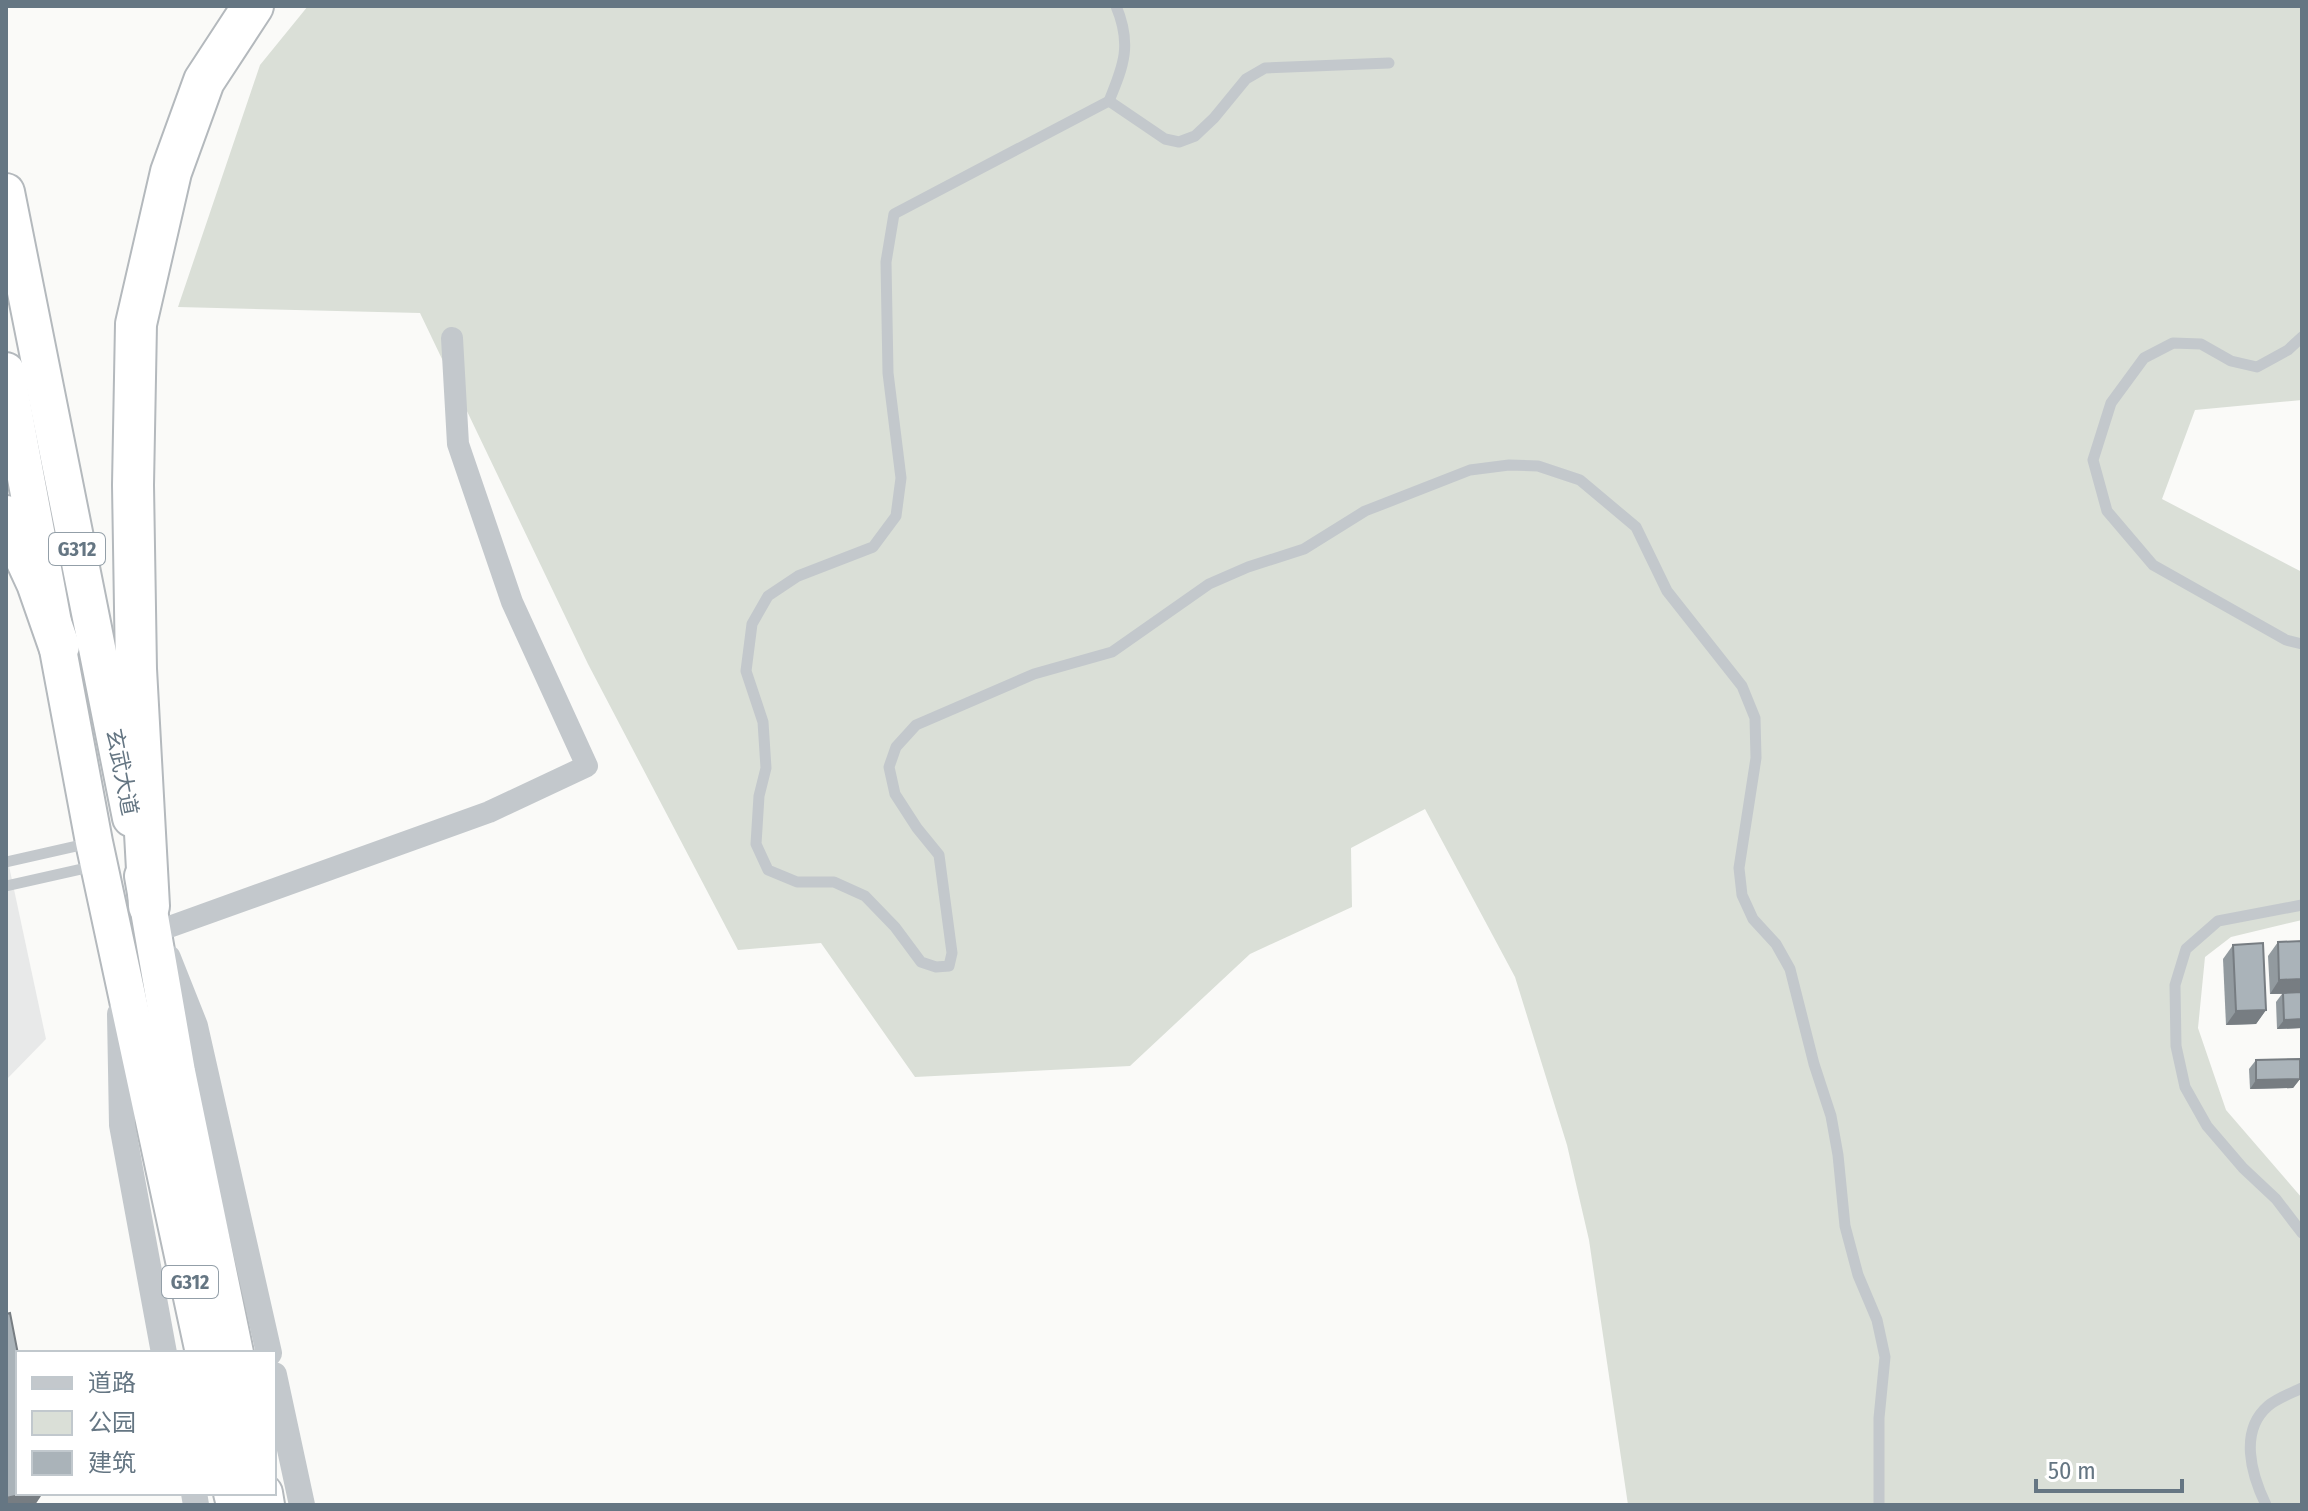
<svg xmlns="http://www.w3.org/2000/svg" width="2308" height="1511" font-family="'Fira Sans Condensed','Noto Sans SC',sans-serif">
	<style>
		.built { fill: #e8e9e9 }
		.green { fill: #dadfd7 }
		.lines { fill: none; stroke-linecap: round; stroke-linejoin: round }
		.trunk-casing { stroke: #b4b9bd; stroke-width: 40 }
		.motorway-casing { stroke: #b4b9bd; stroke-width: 44 }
		.service { stroke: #c3c8cc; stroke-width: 11 }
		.minor { stroke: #c3c8cc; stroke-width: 22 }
		.tertiary { stroke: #c3c8cc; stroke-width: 26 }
		.trunk { stroke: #fff; stroke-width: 36 }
		.motorway { stroke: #fff; stroke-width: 40 }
		.wall { fill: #929a9f }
		.shaded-wall { fill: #777d82 }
		.building { fill: #aab3b9; stroke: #777d82; stroke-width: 2 }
		.labels { text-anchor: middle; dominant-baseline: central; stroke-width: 8; stroke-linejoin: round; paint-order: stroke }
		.shield { fill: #fff; stroke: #939fa8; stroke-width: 2 }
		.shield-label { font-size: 20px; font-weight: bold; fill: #657683 }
		.street-label { font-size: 22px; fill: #657683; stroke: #fff }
	</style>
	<rect width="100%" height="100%" fill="#fafaf8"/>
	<polygon class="built" points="6,852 46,1039 6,1080"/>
	<polygon class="green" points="308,6 2302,6 2302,400 2195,410 2162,499 2302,572 2302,920 2231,937 2205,957 2198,1028 2226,1110 2302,1198 2302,1505 1628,1505 1589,1240 1567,1145 1515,977 1425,809 1351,848 1352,907 1250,954 1130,1066 915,1077 821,943 738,950 588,664 420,313 178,307 260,65"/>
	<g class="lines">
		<g class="trunk-casing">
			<g id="trunk">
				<polyline points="6,192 131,818"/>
				<polyline points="6,371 94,842 204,1353"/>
				<polyline points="143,876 177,1072 235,1353"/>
				<polyline points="232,1493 235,1505"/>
				<polyline points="264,1493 266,1505"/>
			</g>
		</g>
		<g class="motorway-casing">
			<g id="motorway">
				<polyline points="6,516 37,583 59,646"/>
				<polyline points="149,906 136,669 133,485 136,324 171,172 204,81 253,6"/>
			</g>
		</g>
		<g class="service">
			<path d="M 1116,6 C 1132,44 1124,65 1109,101 L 894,214 L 886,262 L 888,373 L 901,478 L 896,516 L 873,547 L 798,576 L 768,596 L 752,624 L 746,671 L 763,722 L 766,768 L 759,796 L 756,844 L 768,870 L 797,882 L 834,882 L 865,896 L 895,927 L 921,962 L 936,967 L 949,966 L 952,953 L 939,855 L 917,828 L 895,794 L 889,767 L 896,747 L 916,725 L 1034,674 L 1112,652 L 1209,584 L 1248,567 L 1304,549 L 1365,511 L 1470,470 L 1509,465 L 1538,466 L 1580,480 L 1636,527 L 1667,591 L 1742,686 L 1755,718 L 1756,758 L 1739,868 L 1742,895 L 1753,919 L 1776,944 L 1790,969 L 1814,1064 L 1831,1116 L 1838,1155 L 1845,1226 L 1858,1275 L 1877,1320 L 1885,1357 L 1879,1418 L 1879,1505"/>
			<polyline points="1109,101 1165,139 1179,142 1195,136 1214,118 1246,79 1265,68 1389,63"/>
			<polyline points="2302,337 2288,350 2257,367 2231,361 2201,344 2173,343 2144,358 2111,403 2093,460 2107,511 2153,565 2286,640 2302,644"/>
			<polyline points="6,862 90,843"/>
			<polyline points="6,886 95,866"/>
			<polyline points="2302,905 2218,921 2186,949 2175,985 2176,1046 2185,1087 2207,1126 2243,1168 2276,1199 2302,1233"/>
			<path d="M 2266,1505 C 2251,1474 2239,1431 2268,1406 C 2277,1398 2292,1393 2302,1388"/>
		</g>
		<polyline class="minor" points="158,931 489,812 587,766 512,602 458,444 452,338"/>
		<g class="tertiary">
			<polyline points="168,958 195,1026 269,1353"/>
			<polyline points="120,1014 122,1125 164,1353"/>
			<polyline points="274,1375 302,1505"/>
			<polyline points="194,1493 196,1505"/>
		</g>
		<use href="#trunk" class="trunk"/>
		<use href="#motorway" class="motorway"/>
	</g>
	<g class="wall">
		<polygon points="2302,941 2302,1028 2277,1029 2276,1002 2282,994 2270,994 2268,956 2278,942"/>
		<polygon points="2233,945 2266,1010 2256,1024 2226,1025 2223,959"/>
		<polygon points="2256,1060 2300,1079 2293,1088 2250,1089 2249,1069"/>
	</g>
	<g class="shaded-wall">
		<polygon points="2302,979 2302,993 2270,994 2279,980"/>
		<polygon points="2266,1010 2256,1024 2226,1025 2236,1011"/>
		<polygon points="2302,1019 2302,1028 2277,1029 2284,1020"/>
		<polygon points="2300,1079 2293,1088 2250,1089 2256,1080"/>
		<polygon points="30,1493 43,1493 35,1505 6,1505 6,1498"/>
	</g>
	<g class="building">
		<polygon points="2302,941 2302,979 2279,980 2278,942"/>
		<polygon points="2263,943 2266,1010 2236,1011 2233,945"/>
		<polygon points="2302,992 2302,1019 2284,1020 2283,993"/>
		<polygon points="2300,1059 2300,1079 2256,1080 2256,1060"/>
		<polygon points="10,1313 18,1354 18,1493 30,1493 6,1498 6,1314"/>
	</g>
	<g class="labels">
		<g class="shield">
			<rect x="49" y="533" width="56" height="32" rx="6"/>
			<rect x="162" y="1266" width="56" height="32" rx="6"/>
		</g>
		<g class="shield-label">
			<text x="77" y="549">G312</text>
			<text x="190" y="1282">G312</text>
		</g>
		<g class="street-label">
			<text transform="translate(122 772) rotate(79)">玄武大道</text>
		</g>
	</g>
	<rect width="2308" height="1511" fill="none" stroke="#657683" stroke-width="16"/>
	<rect x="16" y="1351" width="260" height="144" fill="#ffffff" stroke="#c1c8cd" stroke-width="2"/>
	<rect x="32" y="1377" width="40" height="12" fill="#c3c8cc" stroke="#c1c8cd" stroke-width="2"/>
	<text x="88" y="1391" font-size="24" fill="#657683">道路</text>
	<rect x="32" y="1411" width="40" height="24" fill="#dadfd7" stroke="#c1c8cd" stroke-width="2"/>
	<text x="88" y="1431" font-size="24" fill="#657683">公园</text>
	<rect x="32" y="1451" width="40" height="24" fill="#aab3b9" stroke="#c1c8cd" stroke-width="2"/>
	<text x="88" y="1471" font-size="24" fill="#657683">建筑</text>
	<path d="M2036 1479v12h146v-12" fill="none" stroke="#657683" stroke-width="4"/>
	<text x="2048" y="1479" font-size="24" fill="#657683" stroke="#ffffff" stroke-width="6" paint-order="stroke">50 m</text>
</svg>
